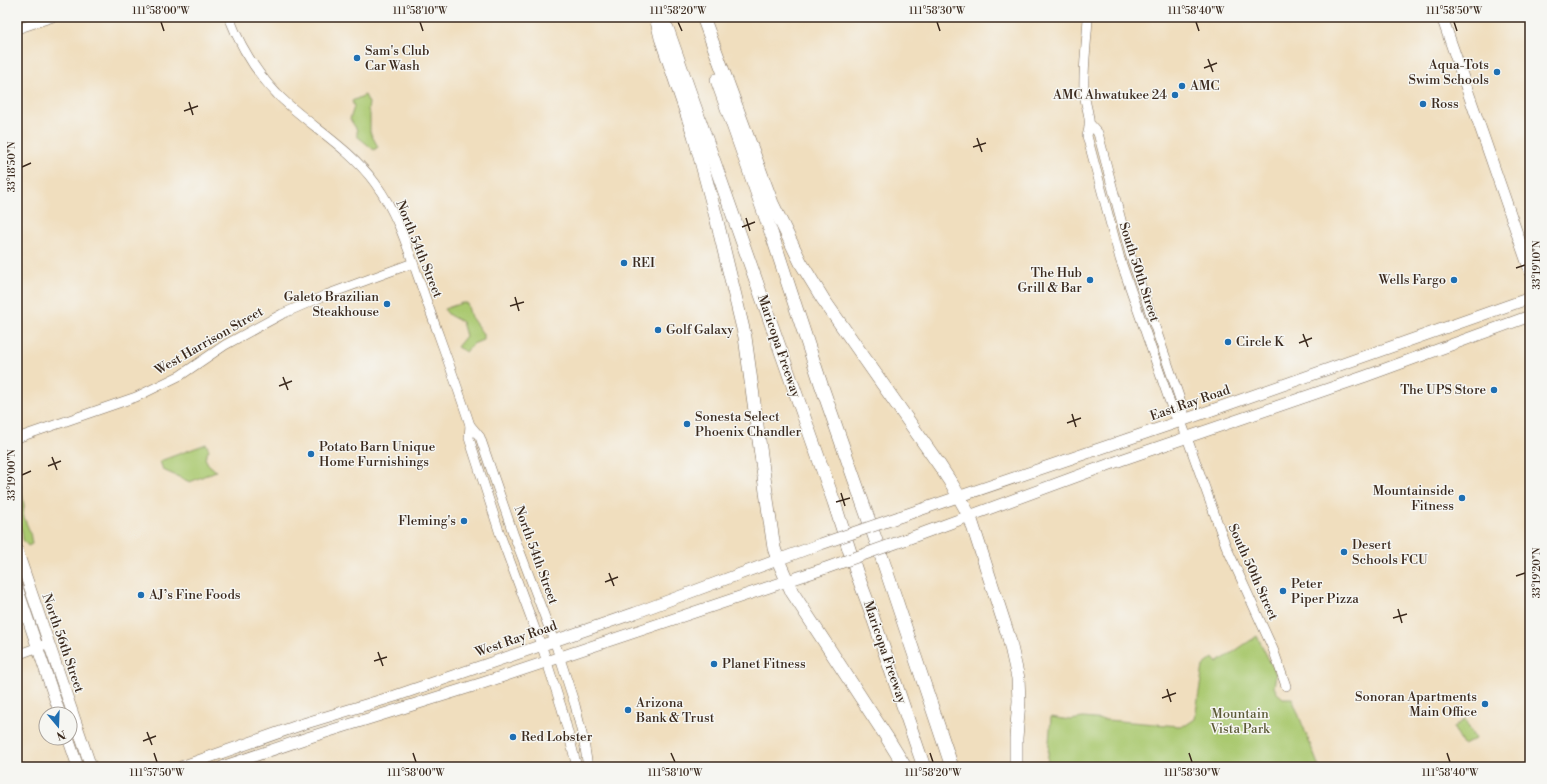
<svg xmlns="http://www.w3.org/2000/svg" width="1547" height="784" font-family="'Libre Bodoni',serif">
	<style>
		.green { fill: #aac970; stroke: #727a47 }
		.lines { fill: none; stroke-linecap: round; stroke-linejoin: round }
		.minor-casing { stroke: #7a6956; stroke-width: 10 }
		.major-casing { stroke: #7a6956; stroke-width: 12 }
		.highway-casing { stroke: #7a6956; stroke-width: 14 }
		.minor { stroke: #fff; stroke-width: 9 }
		.major { stroke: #fff; stroke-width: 11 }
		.highway { stroke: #fff; stroke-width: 13 }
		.major-bridge-casing { stroke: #7a6956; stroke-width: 12; stroke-linecap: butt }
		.major-bridge { stroke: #fff; stroke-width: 11 }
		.ticks { fill: none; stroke: #3b2a1e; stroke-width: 1.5 }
		.poi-dot { fill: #1f6fb2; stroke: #f6f6f2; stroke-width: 1.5 }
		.labels { text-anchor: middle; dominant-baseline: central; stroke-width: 3; stroke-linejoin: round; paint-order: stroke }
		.poi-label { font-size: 13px; fill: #3b2a1e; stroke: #f6f6f2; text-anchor: start }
		.street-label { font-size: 13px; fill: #3b2a1e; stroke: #f6f6f2 }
		.park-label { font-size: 13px; fill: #5c5a37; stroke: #f6f6f2 }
		.neatline { fill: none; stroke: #3b2a1e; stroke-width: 1.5 }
		.ticks-label { font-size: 10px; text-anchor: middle; fill: #3b2a1e }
	</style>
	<rect width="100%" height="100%" fill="#f6f6f2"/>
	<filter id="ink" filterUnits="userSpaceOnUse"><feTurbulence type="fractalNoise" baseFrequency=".025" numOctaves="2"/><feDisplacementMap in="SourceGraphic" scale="8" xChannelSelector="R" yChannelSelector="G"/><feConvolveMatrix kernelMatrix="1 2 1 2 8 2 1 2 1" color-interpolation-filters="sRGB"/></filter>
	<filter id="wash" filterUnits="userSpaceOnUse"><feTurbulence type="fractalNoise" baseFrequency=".012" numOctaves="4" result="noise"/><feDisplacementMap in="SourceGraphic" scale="16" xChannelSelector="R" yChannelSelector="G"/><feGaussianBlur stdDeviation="0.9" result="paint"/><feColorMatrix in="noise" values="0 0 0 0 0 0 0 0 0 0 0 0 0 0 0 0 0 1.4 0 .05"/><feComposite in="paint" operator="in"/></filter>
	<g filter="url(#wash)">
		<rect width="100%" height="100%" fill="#f0debe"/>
		<g class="green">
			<polygon points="365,95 369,103 368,110 370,114 370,132 378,147 374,150 357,136 357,130 350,119 354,107 352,101"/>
			<polygon points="462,303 467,303 471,317 483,334 483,340 473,344 466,352 457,347 466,336 462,322 449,315 444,309"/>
			<polygon points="206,444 209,450 205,458 208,464 216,471 190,482 163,470 160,461"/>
			<polygon points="17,471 20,478 24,506 23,515 30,532 32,544 28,546 23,540 22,531 17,521"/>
			<polygon points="1257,636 1276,674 1274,687 1277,693 1283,698 1292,698 1319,767 1047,767 1051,717 1070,720 1083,718 1179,726 1186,725 1195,719 1203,666 1213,658 1217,663"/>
			<polygon points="1465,720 1475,739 1463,745 1453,727"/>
		</g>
	</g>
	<g filter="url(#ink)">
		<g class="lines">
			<g class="minor-casing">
				<g id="minor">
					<path d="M 229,17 C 240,46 255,71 277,94 C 308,125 349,147 375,183 C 398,214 409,252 422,288 C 438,334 455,379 470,425 L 480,437 L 513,533 L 557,649 L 575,705 L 584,742 L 588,767"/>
					<path d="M 1088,17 C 1087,42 1083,66 1084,91 C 1085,108 1093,118 1087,136 L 1120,259 L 1174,414 L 1181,421 L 1226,546 L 1273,649 L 1286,686"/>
					<polyline points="17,29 53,17"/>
					<polyline points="1091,125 1098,133 1130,254 1184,411 1181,421"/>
					<polyline points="470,425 469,438 501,537 544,653 562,709 577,767"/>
					<polyline points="17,438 136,397 181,375 225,345 282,314 326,295 413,263"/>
					<polyline points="17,655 49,643"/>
				</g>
			</g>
			<g class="major-casing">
				<g id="major">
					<polyline points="1442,17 1530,271"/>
					<polyline points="899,517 1181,421 1530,298"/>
					<polyline points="907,539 1121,460 1366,376 1530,316"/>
					<polyline points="17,550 91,767"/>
					<polyline points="17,587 60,714"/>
					<polyline points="68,738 78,767"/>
					<polyline points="181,767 303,724 395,696 635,613 818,545"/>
					<polyline points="222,767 307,738 483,683 826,568"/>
				</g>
			</g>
			<g class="highway-casing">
				<g id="highway">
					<polyline points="656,17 661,38 694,135 716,217 745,337 769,514 774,548 778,560 792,592 886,736 905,767"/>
					<polyline points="703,17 772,203 801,263 823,299 940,466 953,486 970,517 1009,638 1018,678 1019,701 1016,738 1016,767"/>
					<polyline points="667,28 834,502 857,574 869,606 924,767"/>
					<polyline points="717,80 772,235 821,384 882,558 952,767"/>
				</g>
			</g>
			<use href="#minor" class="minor"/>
			<use href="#major" class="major"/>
			<use href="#highway" class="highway"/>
			<g class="major-bridge-casing">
				<g id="major-bridge">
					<polyline points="818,545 899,517"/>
					<polyline points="826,568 907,539"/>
				</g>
			</g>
			<use href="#major-bridge" class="major-bridge"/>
		</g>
	</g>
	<path class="ticks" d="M 161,22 L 164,31M 420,22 L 423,31M 678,22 L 682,31M 937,22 L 940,31M 1196,22 L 1199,31M 1454,22 L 1457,31M 1208,59 L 1213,72M 1204,68 L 1217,63M 189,102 L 193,115M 184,111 L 198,106M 977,138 L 982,152M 973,147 L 986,143M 22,167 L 31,163M 746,218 L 750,231M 742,227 L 755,222M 1516,268 L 1525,265M 515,297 L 519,311M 510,306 L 524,302M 1303,334 L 1308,347M 1299,343 L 1312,338M 283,377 L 288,390M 279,386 L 292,381M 1072,414 L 1076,427M 1067,423 L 1081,418M 52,457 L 57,470M 48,466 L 61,461M 22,475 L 31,471M 841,493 L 845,506M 836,502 L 850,498M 609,573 L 614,586M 1516,576 L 1525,573M 605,582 L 618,577M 1398,609 L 1402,623M 1393,618 L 1407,614M 378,652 L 383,666M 374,661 L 387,657M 1167,689 L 1171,702M 1162,698 L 1176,693M 147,732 L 152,745M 143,741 L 156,736M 154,753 L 157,762M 413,753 L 416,762M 671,753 L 675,762M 930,753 L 933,762M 1189,753 L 1192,762M 1447,753 L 1450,762"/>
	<g class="poi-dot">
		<circle cx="357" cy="58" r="4"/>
		<circle cx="1497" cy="72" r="4"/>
		<circle cx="1182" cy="86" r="4"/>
		<circle cx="1175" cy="95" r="4"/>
		<circle cx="1423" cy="104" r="4"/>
		<circle cx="624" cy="263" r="4"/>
		<circle cx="1090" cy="280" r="4"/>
		<circle cx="1454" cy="280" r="4"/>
		<circle cx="387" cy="304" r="4"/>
		<circle cx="658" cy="330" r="4"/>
		<circle cx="1228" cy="342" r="4"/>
		<circle cx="1494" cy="390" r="4"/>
		<circle cx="687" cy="424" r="4"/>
		<circle cx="311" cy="454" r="4"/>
		<circle cx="1462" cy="498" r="4"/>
		<circle cx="464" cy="521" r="4"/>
		<circle cx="1344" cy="552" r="4"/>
		<circle cx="1283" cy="591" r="4"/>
		<circle cx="141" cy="595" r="4"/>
		<circle cx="714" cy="664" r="4"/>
		<circle cx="1485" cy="704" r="4"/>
		<circle cx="628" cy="710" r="4"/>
		<circle cx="513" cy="737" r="4"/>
	</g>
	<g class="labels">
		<g class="poi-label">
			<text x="365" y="51">Sam's Club<tspan x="365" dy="15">Car Wash</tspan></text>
			<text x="1489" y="65" text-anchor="end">Aqua-Tots<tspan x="1489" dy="15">Swim Schools</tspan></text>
			<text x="1190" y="86">AMC</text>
			<text x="1167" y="95" text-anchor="end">AMC Ahwatukee 24</text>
			<text x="1431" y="104">Ross</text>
			<text x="632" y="263">REI</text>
			<text x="1082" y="273" text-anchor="end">The Hub<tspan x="1082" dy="15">Grill &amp; Bar</tspan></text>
			<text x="1446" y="280" text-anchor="end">Wells Fargo</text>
			<text x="379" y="297" text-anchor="end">Galeto Brazilian<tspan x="379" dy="15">Steakhouse</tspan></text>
			<text x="666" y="330">Golf Galaxy</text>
			<text x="1236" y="342">Circle K</text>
			<text x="1486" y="390" text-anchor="end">The UPS Store</text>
			<text x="695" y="417">Sonesta Select<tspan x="695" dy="15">Phoenix Chandler</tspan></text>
			<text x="319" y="447">Potato Barn Unique<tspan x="319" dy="15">Home Furnishings</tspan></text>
			<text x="1454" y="491" text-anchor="end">Mountainside<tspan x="1454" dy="15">Fitness</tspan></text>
			<text x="456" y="521" text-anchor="end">Fleming's</text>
			<text x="1352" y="545">Desert<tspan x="1352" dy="15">Schools FCU</tspan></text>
			<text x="1291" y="584">Peter<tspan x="1291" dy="15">Piper Pizza</tspan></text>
			<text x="149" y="595">AJ’s Fine Foods</text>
			<text x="722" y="664">Planet Fitness</text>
			<text x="1477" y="697" text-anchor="end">Sonoran Apartments<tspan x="1477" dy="15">Main Office</tspan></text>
			<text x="636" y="703">Arizona<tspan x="636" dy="15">Bank &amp; Trust</tspan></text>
			<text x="521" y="737">Red Lobster</text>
		</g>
		<g class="street-label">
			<text transform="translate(419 249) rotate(68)">North 54th Street</text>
			<text transform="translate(1139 272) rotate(72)">South 50th Street</text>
			<text transform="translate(209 341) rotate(-30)">West Harrison Street</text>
			<text transform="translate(779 346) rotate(71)">Maricopa Freeway</text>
			<text transform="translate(1190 403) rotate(-19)">East Ray Road</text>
			<text transform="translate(536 555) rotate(70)">North 54th Street</text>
			<text transform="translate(1253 572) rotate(66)">South 50th Street</text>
			<text transform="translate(516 639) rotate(-19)">West Ray Road</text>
			<text transform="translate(63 643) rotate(71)">North 56th Street</text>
			<text transform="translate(885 652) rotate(71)">Maricopa Freeway</text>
		</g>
		<g class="park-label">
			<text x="1240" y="714">Mountain<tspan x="1240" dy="15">Vista Park</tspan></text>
		</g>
	</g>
	<rect width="1547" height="784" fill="none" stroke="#f6f6f2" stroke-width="44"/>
	<g transform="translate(58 726) rotate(161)"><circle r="19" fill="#f6f6f2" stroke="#aba49d"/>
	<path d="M0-3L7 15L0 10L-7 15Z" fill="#1f6fb2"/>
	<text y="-6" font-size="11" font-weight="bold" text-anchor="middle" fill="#3b2a1e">N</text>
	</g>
	<rect x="22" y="22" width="1503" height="740" class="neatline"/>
	<g class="ticks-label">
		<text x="161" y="14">111°58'00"W</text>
		<text x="420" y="14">111°58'10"W</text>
		<text x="678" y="14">111°58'20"W</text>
		<text x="937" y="14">111°58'30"W</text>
		<text x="1196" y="14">111°58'40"W</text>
		<text x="1454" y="14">111°58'50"W</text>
		<text transform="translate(11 167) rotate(-90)" y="4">33°18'50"N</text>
		<text transform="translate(1536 265) rotate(-90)" y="4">33°19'10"N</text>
		<text transform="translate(11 475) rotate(-90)" y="4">33°19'00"N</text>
		<text transform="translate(1536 573) rotate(-90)" y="4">33°19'20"N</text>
		<text x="157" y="776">111°57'50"W</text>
		<text x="416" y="776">111°58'00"W</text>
		<text x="675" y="776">111°58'10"W</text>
		<text x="933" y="776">111°58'20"W</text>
		<text x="1192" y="776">111°58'30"W</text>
		<text x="1450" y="776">111°58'40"W</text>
	</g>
</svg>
